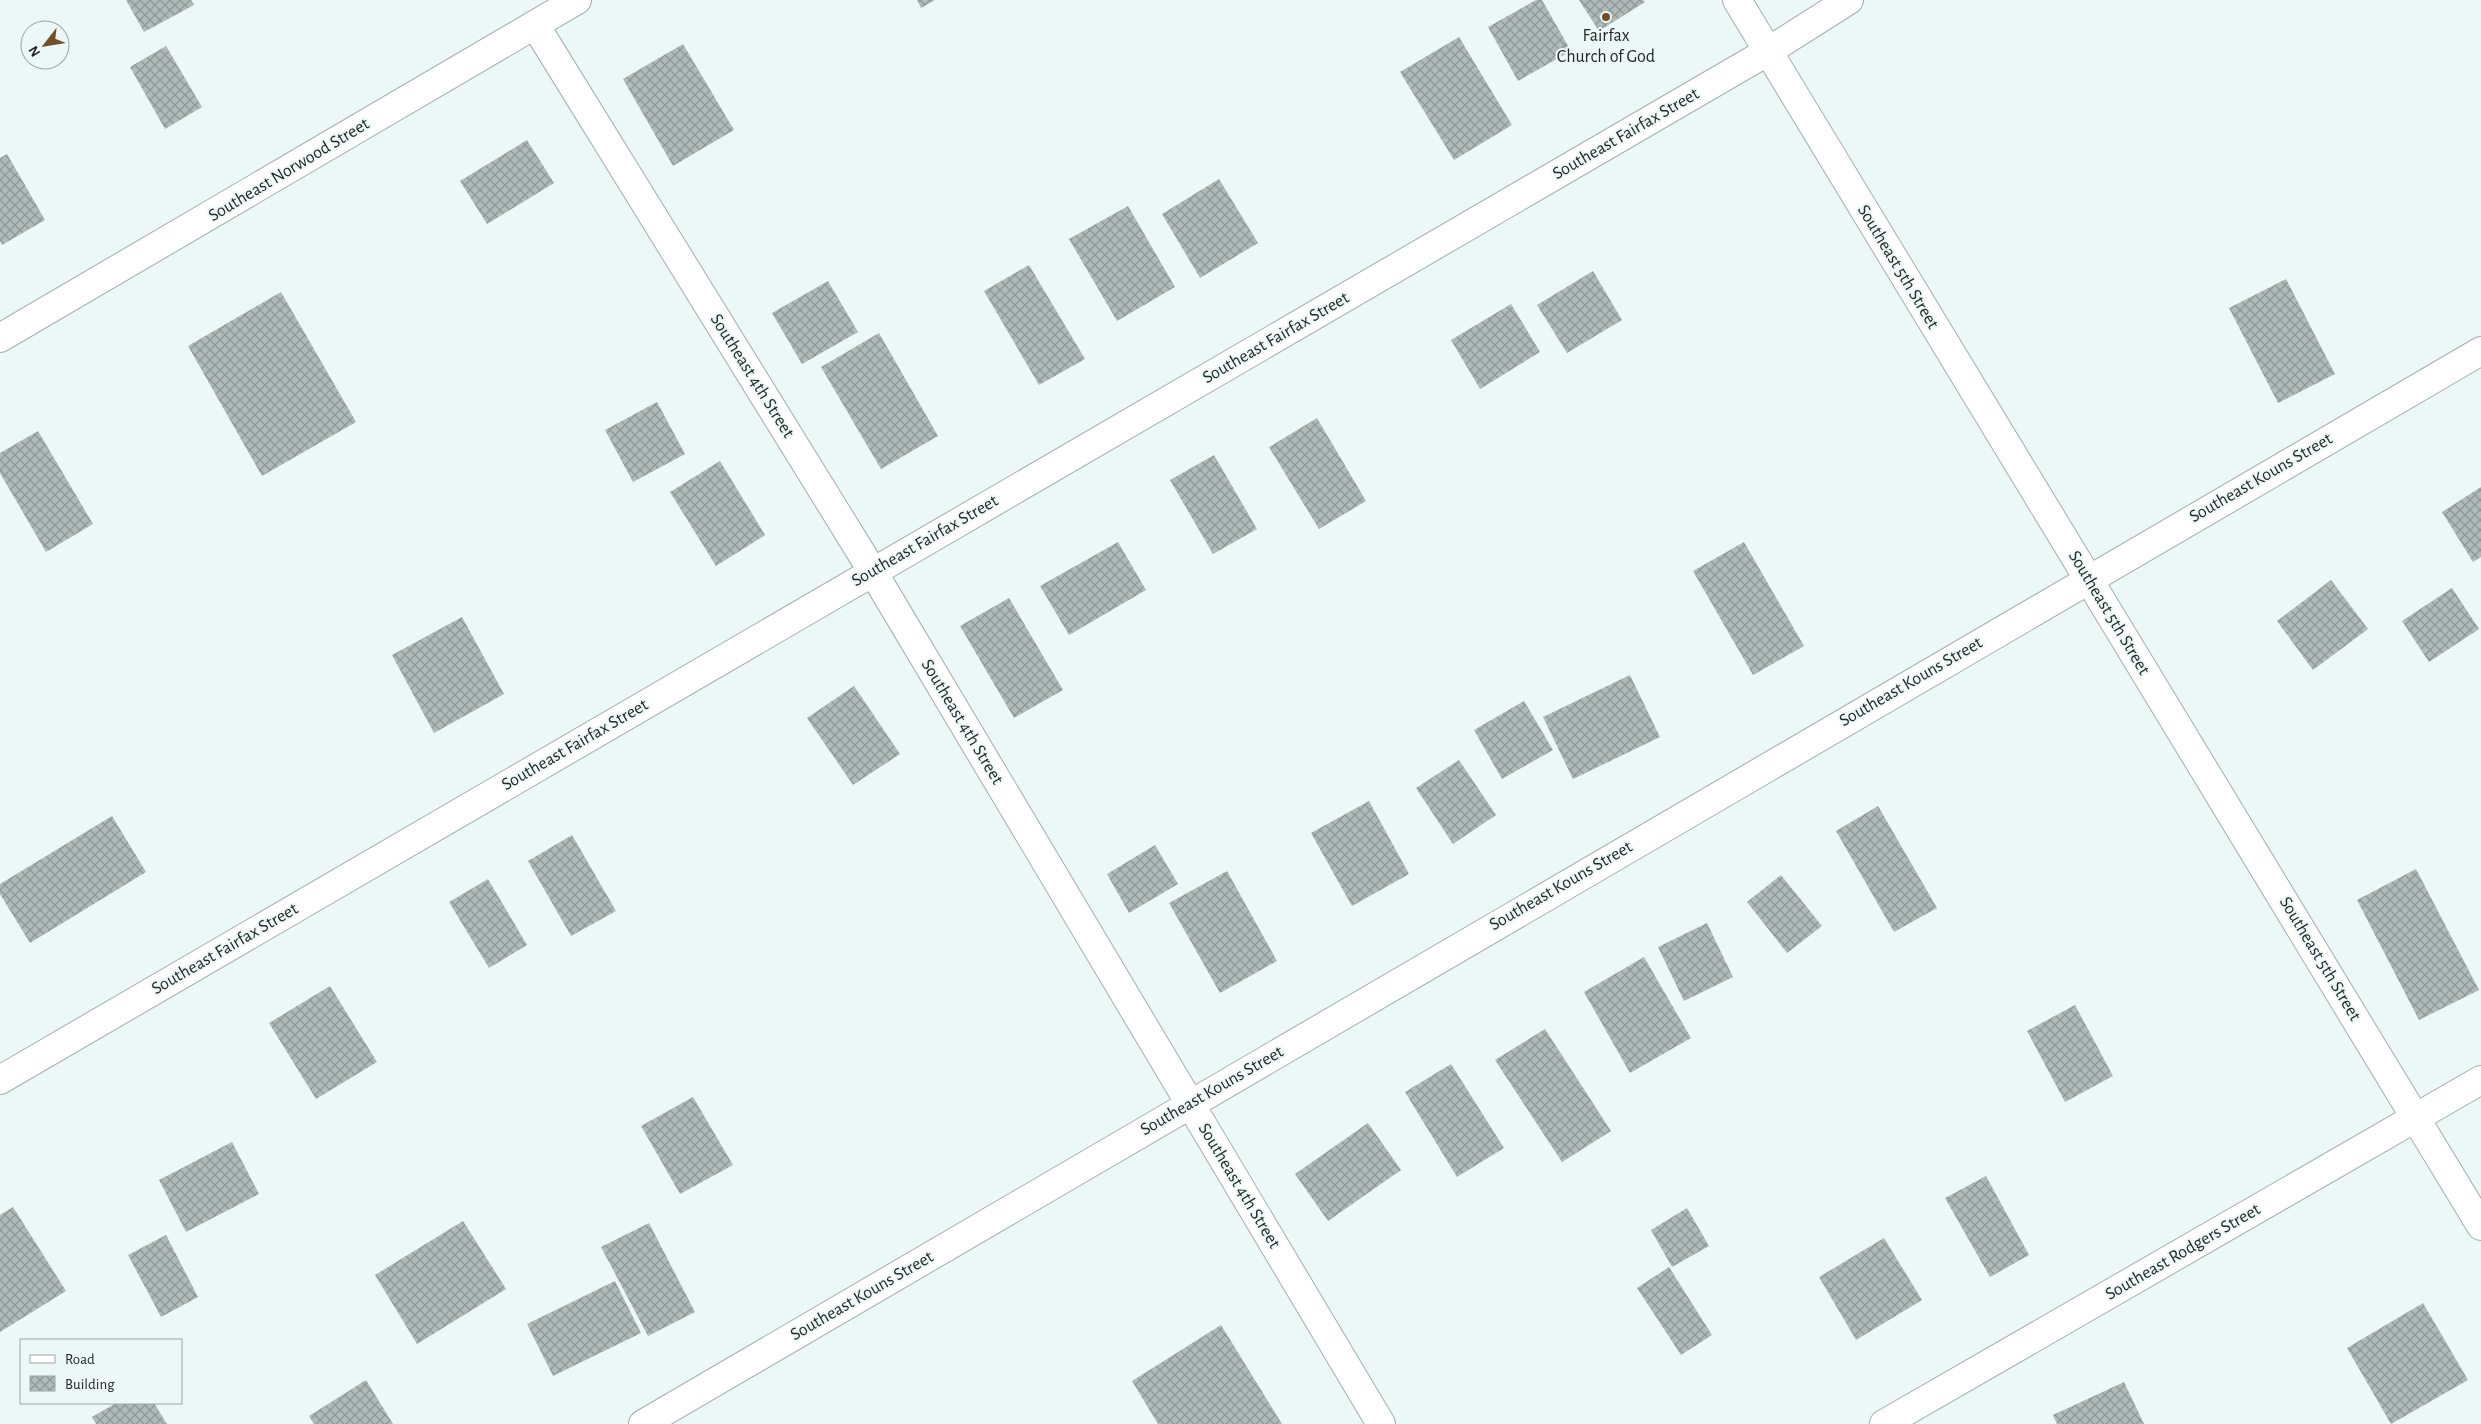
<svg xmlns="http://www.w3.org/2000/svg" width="2481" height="1424" font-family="'Alegreya Sans',sans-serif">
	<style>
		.building { fill: url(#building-cross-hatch) }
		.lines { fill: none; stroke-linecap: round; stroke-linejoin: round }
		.minor-casing { stroke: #a3afae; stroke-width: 30 }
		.minor { stroke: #fff; stroke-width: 28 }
		.poi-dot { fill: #714f27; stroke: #ecf8f7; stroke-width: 2 }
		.labels { text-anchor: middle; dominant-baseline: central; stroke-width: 4; stroke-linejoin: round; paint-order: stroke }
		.poi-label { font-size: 18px; fill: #242928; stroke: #ecf8f7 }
		.street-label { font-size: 18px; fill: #242928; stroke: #ecf8f7 }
	</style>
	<defs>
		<pattern id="building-cross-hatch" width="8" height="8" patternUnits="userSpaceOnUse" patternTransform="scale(1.25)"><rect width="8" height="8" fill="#afbab9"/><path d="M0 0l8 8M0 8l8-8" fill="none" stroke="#8e9796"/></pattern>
	</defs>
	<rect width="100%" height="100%" fill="#ecf8f7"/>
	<g class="building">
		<polygon points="126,0 191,0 194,5 144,32"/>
		<polygon points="917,0 935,0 921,8"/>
		<polygon points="1536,0 1542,0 1571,51 1518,81 1488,27"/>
		<polygon points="1579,0 1643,0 1645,2 1599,31"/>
		<polygon points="1459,37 1512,125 1454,160 1400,72"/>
		<polygon points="683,44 734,130 673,166 623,79"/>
		<polygon points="166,46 202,107 165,129 130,67"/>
		<polygon points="527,140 554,183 487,224 460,181"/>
		<polygon points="7,154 45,220 2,245 0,241 0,158"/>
		<polygon points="1219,179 1258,243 1200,278 1162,214"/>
		<polygon points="1128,206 1175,287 1117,321 1069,239"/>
		<polygon points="1029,265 1085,359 1039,385 984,291"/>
		<polygon points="1593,271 1622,320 1567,353 1537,305"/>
		<polygon points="2286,279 2335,374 2278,403 2229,308"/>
		<polygon points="828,281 858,332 802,364 772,313"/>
		<polygon points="281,292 356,422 262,476 188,346"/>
		<polygon points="1511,304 1540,352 1480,389 1451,340"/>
		<polygon points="879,333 938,436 881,469 821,367"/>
		<polygon points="657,402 685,454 633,482 605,430"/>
		<polygon points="1317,418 1366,501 1319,529 1269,447"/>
		<polygon points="38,431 93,524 46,552 0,473 0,453"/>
		<polygon points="1214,455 1257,529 1213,554 1170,480"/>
		<polygon points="720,461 765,535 716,566 670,492"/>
		<polygon points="2481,487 2481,557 2473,562 2442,512"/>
		<polygon points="1118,542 1146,590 1069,635 1040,586"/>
		<polygon points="1744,542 1804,646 1753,675 1693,571"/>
		<polygon points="2331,580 2368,629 2313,670 2277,621"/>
		<polygon points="2452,588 2479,629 2429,662 2402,621"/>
		<polygon points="1009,598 1063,690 1014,718 960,626"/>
		<polygon points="462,617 504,694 434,733 392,655"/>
		<polygon points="1630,675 1660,737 1573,779 1543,717"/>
		<polygon points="854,686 900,754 853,785 807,718"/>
		<polygon points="1524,701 1553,750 1502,779 1474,730"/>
		<polygon points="1459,760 1496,815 1453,844 1416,788"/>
		<polygon points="1369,801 1409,874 1352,906 1311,833"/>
		<polygon points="1878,806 1937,908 1894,932 1836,831"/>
		<polygon points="112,816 146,872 30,943 0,894 0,884"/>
		<polygon points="572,835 616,911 571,936 528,861"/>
		<polygon points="1155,845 1178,884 1129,913 1107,874"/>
		<polygon points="2416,869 2479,990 2419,1020 2357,900"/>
		<polygon points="1227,871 1277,961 1220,993 1169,903"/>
		<polygon points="1781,875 1822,926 1787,953 1747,902"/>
		<polygon points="488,879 527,945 489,968 449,902"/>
		<polygon points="1707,923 1733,977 1684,1001 1658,947"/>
		<polygon points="1644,957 1691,1038 1630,1073 1584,992"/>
		<polygon points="330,986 377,1062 316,1099 269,1023"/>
		<polygon points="2075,1005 2113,1076 2065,1102 2027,1031"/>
		<polygon points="1545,1029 1611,1131 1562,1162 1495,1060"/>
		<polygon points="1451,1064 1504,1148 1457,1177 1405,1092"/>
		<polygon points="693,1097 733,1165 680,1194 641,1126"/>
		<polygon points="1368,1123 1401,1170 1328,1221 1295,1174"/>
		<polygon points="232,1142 259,1194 186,1232 159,1180"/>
		<polygon points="1986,1176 2029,1255 1990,1277 1945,1198"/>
		<polygon points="13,1207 66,1291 0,1332 0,1215"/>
		<polygon points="1687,1208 1709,1246 1672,1267 1651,1230"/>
		<polygon points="463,1221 506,1289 417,1344 375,1275"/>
		<polygon points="649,1223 695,1312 648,1336 601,1247"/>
		<polygon points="166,1235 198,1297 161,1317 128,1255"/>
		<polygon points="1884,1238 1922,1300 1856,1340 1819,1277"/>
		<polygon points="1669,1267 1712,1335 1681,1355 1637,1288"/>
		<polygon points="615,1281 641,1333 553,1376 527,1324"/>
		<polygon points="2423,1303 2468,1380 2391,1424 2347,1348"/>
		<polygon points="1221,1325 1282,1424 1158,1424 1132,1381"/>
		<polygon points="366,1380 393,1424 314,1424 309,1416"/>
		<polygon points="2124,1382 2144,1424 2057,1424 2053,1415"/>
		<polygon points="116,1403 154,1403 167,1424 96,1424 92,1417"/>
	</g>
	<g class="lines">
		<g class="minor-casing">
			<g id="minor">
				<polyline points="1737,0 2481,1226"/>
				<polyline points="535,25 873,572 1381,1424"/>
				<polyline points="0,338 577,0"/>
				<polyline points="0,1080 1767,52 1849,0"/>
				<polyline points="643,1424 2481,351"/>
				<polyline points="1884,1424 2481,1080"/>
			</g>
		</g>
		<use href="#minor" class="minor"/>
	</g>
	<circle class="poi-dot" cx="1606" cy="17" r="5"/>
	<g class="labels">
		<g class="poi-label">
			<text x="1606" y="36">Fairfax<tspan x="1606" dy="21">Church of God</tspan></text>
		</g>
		<g class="street-label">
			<text transform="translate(1626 134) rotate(-30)">Southeast Fairfax Street</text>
			<text transform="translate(289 170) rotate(-31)">Southeast Norwood Street</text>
			<text transform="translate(1898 267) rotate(59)">Southeast 5th Street</text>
			<text transform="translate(1276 338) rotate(-30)">Southeast Fairfax Street</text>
			<text transform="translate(752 376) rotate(58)">Southeast 4th Street</text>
			<text transform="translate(2261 478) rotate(-30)">Southeast Kouns Street</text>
			<text transform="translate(925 541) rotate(-30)">Southeast Fairfax Street</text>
			<text transform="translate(2109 613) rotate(59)">Southeast 5th Street</text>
			<text transform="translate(1911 682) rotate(-30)">Southeast Kouns Street</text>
			<text transform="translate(962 722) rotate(59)">Southeast 4th Street</text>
			<text transform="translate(575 745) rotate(-30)">Southeast Fairfax Street</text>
			<text transform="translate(1561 886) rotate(-30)">Southeast Kouns Street</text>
			<text transform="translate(225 949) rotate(-30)">Southeast Fairfax Street</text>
			<text transform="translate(2320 959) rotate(59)">Southeast 5th Street</text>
			<text transform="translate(1212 1091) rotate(-30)">Southeast Kouns Street</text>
			<text transform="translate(1239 1186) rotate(59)">Southeast 4th Street</text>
			<text transform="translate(2183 1252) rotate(-30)">Southeast Rodgers Street</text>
			<text transform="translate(862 1296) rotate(-30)">Southeast Kouns Street</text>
		</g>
	</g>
	<rect x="20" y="1339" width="162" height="65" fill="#ecf8f7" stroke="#9ca5a4"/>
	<rect x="30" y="1355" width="25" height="8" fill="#ffffff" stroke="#9ca5a4"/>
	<text x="65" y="1364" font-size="15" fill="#242928">Road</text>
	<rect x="30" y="1376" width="25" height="15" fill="url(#building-cross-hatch)" stroke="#9ca5a4"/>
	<text x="65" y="1389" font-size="15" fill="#242928">Building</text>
	<g transform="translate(45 45) rotate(239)"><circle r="24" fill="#ecf8f7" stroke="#9ca5a4"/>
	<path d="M0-4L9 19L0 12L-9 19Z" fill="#714f27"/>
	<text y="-8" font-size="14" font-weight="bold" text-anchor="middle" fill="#242928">N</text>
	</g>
</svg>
